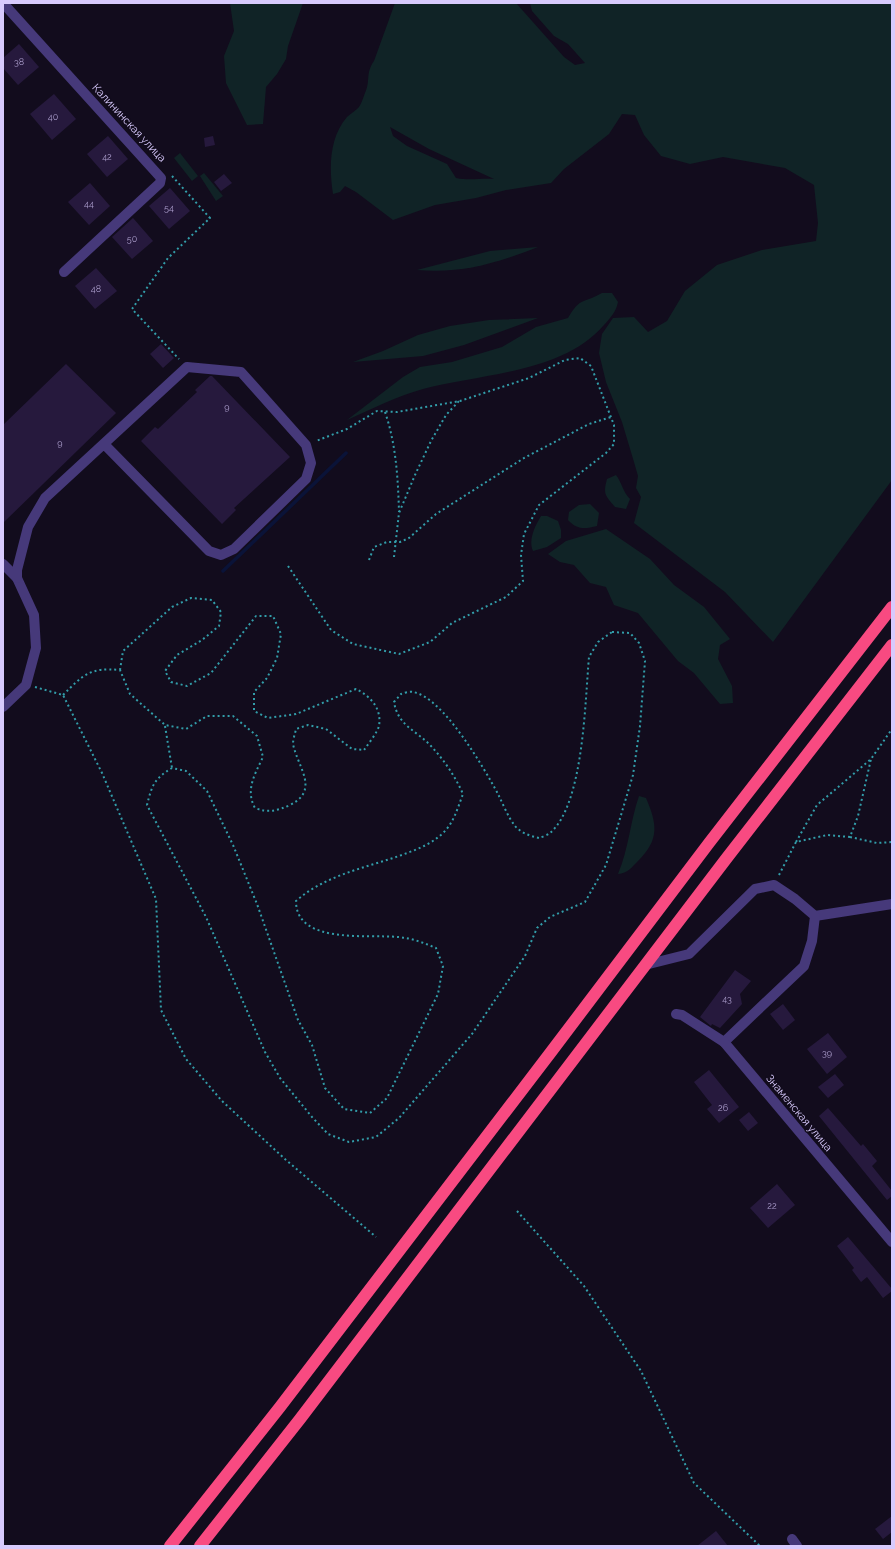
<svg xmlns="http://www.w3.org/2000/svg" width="895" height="1549" font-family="Raleway,sans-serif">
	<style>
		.green { fill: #102326; fill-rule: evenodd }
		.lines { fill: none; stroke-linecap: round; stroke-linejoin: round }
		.stream { stroke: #0a1338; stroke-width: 3.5 }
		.building { fill: #26193d }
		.path { stroke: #329da9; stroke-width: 2; stroke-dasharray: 2 3; stroke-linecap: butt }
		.minor { stroke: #46397a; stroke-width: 10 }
		.highway { stroke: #f84a81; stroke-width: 12 }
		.labels { text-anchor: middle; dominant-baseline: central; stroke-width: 3; stroke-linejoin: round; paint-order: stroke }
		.number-label { font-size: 9px; fill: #ac9ecd }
		.street-label { font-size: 11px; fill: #d8cafd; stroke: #120c1d }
	</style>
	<rect width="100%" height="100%" fill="#120c1d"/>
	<g class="green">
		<polygon points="230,3 303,3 288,46 286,59 277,74 266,87 263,124 247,125 226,83 224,56 234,31"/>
		<path d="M 395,3 L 516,3 L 564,57 L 575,65 L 585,63 L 568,44 L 554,36 L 532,11 L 530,3 L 892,3 L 892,480 L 773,642 L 725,592 L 634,523 L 641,497 L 636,488 L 638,476 L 634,462 L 622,422 L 606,382 L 599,353 L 602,334 L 613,318 L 634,317 L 648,332 L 667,321 L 685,291 L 717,265 L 762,250 L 816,241 L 818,223 L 814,185 L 785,168 L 723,157 L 690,164 L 661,156 L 644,135 L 635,115 L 622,114 L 609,134 L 564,169 L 551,183 L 506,190 L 476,198 L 435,205 L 393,220 L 356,192 L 345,186 L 340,192 L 333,194 C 329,168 329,138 347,117 C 350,114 354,112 357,109 C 361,106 363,98 365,93 C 371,80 365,74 374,61 ZM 390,127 L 429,149 L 494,179 C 480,178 470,181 456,178 L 447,164 L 407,146 L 393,136 Z"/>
		<polygon points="180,153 198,176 192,181 174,158"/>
		<polygon points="204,173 223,196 216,201 200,176"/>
		<path d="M 538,247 C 497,263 461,274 417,270 L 490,251 Z"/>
		<path d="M 602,293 L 612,293 L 618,302 C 616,312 611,317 604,325 C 563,373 480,374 423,389 C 397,396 372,409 347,420 L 403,377 L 420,367 L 452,362 L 502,347 L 536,327 L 568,318 C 581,296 583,304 602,293 Z"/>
		<polygon points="538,318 464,345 423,356 353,362 383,351 418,335 450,326 489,320"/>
		<path d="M 616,475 C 622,483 623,492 630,499 L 626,509 L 615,507 C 605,495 603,494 607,479 Z"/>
		<path d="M 590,504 L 599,513 L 597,526 C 585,529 577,530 568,520 L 569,512 L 579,505 Z"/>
		<path d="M 541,516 L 547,516 L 558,521 L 561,530 L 561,538 L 547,547 L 533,551 C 528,540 535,526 541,516 Z"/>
		<polygon points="606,529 650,559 674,585 704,607 730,639 720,645 718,659 732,686 733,703 720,704 694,673 678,661 638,613 614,605 606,587 590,583 574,565 560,562 548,554 566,541"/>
		<path d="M 639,796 L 646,798 C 657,824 660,839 638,861 C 631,868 628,873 618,874 C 629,848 630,822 639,796 Z"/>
	</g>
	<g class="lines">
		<polyline class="stream" points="223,571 346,453"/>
	</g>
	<g class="building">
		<polygon points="19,44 39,67 18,85 3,68 3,58"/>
		<polygon points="54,94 76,119 52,140 30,114"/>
		<polygon points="108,136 128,159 107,177 87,154"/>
		<polygon points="213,136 215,145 205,147 204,138"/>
		<polygon points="224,174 232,183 221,191 214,182"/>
		<polygon points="90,183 110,206 89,225 68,202"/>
		<polygon points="170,188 190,211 169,229 149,206"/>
		<polygon points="133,218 153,241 132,259 112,237"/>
		<polygon points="96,268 117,291 95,309 75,286"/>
		<polygon points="161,344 174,358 163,368 150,354"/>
		<polygon points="66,364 116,413 3,523 3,425"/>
		<polygon points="210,376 212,376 290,457 234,508 236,510 222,524 141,441 155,427 158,429 197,392 195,390"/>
		<polygon points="735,970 751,981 740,994 742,1004 720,1028 712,1024 711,1026 700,1017"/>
		<polygon points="783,1004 795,1020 783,1030 770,1014"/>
		<polygon points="828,1033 847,1057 827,1074 807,1049"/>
		<polygon points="709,1070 739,1107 719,1123 707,1109 712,1105 694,1082"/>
		<polygon points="835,1074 844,1085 828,1098 818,1087"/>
		<polygon points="828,1108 861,1146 863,1144 877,1161 872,1166 892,1191 892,1196 887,1200 819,1116"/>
		<polygon points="749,1112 758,1123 748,1131 739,1120"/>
		<polygon points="777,1184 795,1205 768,1228 750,1208"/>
		<polygon points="848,1237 892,1289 892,1291 883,1298 867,1277 861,1282 852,1270 854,1268 837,1246"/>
		<polygon points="892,1516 892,1532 883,1539 875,1529"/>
		<polygon points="716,1531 728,1546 697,1546"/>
	</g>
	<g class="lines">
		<g class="path">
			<polyline points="172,176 210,218 168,258 132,309 179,359"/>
			<path d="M 385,412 C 396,444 398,478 399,512"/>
			<polyline points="394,557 399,513 415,475 431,441 446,415 459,401"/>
			<polyline points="369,560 374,547 387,542 400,542 409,538 436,514 524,458 589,424 611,417"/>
			<polyline points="288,566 331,630 353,644 399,654 430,642 452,623 506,597 523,581 521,555 524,534 539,505 606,453 614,444 614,425 591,366 580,358 565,360 529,378 460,401 397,412 377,411 347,429 316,441"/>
			<path d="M 612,632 L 630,633 L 639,643 L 645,661 L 640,726 L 633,775 L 606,865 L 585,902 L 550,917 L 537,928 L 525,956 L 472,1034 L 399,1118 L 376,1137 L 349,1142 L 328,1134 L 312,1117 L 280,1078 L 265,1052 L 206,917 L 147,805 C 152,785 154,779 172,768 L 186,771 L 207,791 L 233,845 L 257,904 L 298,1020 L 312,1045 L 325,1088 L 344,1109 L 370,1113 L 387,1098 L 438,994 L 443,966 L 436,948 C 424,943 412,938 398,937 C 368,934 296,945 296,901 C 324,876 364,868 399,856 C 415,850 431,845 444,832 C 454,822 458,807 463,794 C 455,776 444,760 431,746 C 416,730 398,726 394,702 L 401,694 C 404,693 410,691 413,692 C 443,697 484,768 498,794 C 503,804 508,817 515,826 C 521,833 530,836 539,838 C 542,837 547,835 550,833 C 584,804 585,700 589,657 L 598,642 Z"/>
			<polyline points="35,687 63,695 102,773 156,899 161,1010 186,1059 222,1101 286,1160 376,1237"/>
			<path d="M 63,695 C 83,675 90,667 120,670 L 130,694 L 165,725 L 186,729 L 207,716 L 233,716 L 257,736 L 263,757 C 255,774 245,790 255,808 C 268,813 277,811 290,805 C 320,790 298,768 293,744 C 293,739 295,734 296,729 L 308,725 L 326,729 L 352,749 L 364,750 C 369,743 377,733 379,726 C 382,708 370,696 356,689 L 296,714 L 268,718 L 254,711 L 254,692 L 267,678 L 277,658 L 281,634 L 273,616 L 256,616 L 211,673 L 187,686 L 171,682 L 165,671 L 177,655 L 202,640 L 219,626 L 221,612 L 212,600 L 191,598 L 172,607 L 123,651 L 120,670"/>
			<polyline points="165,726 172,768"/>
			<polyline points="850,837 877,843 892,842"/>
			<polyline points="796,842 817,805 871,759 892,729"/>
			<polyline points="779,875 796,842 827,835 850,837 858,816 871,759"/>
			<polyline points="517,1211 584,1286 641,1371 694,1483 760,1546"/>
		</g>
		<g class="minor">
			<polyline points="3,3 161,178 160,183 64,272"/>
			<polyline points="3,564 17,578 34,615 36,648 26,685 3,707"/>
			<polyline points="17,578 17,570 28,527 45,498 187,367 241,372 306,445 311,463 306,479 234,549 221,555 209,551 104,444"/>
			<polyline points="815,916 892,904"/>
			<polyline points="645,965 689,954 755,889 774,885 795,899 815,916 812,941 804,966 724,1042"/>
			<polyline points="676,1014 682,1015 724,1042 892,1242"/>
			<polyline points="792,1539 797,1546"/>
		</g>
		<g class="highway">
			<polyline points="170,1546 280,1407 551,1052 709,843 892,607"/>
			<polyline points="200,1546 300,1419 726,859 892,645"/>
		</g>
	</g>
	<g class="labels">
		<g class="number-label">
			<text x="19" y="62">38</text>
			<text x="53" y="117">40</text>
			<text x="107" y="157">42</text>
			<text x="89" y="204">44</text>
			<text x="169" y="208">54</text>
			<text x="132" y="239">50</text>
			<text x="96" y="289">48</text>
			<text x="227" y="407">9</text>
			<text x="60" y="443">9</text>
			<text x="727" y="999">43</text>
			<text x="827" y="1053">39</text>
			<text x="723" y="1108">26</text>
			<text x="772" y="1206">22</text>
		</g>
		<g class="street-label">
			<text transform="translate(129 123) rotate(47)">Калининская улица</text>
			<text transform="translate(799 1113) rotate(50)">Знаменская улица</text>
		</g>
	</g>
	<rect width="895" height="1549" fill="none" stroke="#d8cafd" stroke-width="8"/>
</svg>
